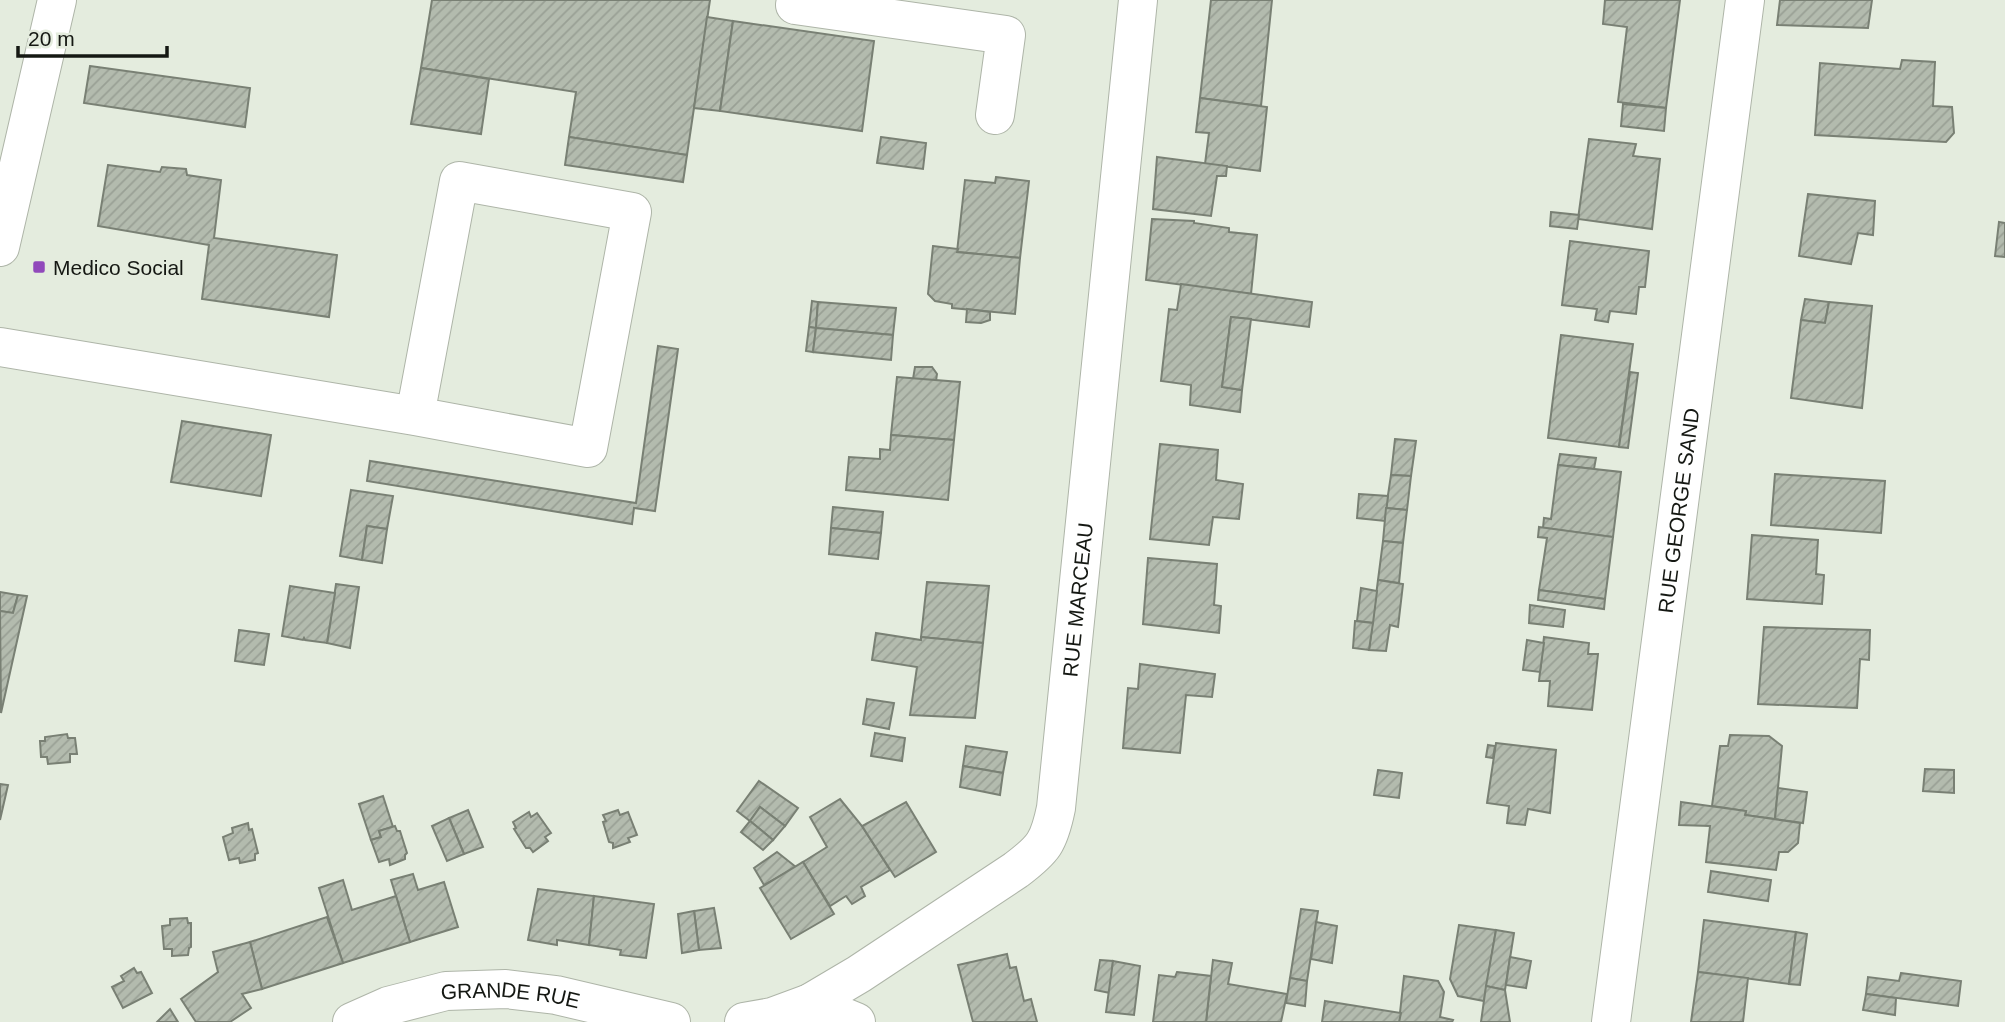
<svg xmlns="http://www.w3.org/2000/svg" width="2005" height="1022" font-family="Arial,sans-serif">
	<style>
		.building { fill: url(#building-hatch); stroke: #798074; stroke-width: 2 }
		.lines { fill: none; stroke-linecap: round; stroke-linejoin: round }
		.minor-casing { stroke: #aeb5a8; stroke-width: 40 }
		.minor { stroke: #fff; stroke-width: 38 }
		.poi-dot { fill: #9149bb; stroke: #e4ecde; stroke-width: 2.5 }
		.labels { text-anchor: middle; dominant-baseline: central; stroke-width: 5; stroke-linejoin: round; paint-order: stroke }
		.poi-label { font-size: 21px; fill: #151813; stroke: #e4ecde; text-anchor: start }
		.street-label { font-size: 21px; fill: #151813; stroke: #e4ecde }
	</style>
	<defs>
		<pattern id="building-hatch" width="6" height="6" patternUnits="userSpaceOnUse" patternTransform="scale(1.75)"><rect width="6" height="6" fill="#b3bbae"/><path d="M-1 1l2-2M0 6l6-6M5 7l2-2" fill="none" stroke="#99a095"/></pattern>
	</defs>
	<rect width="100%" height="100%" fill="#e4ecde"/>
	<g class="building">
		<polygon points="432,0 710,0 687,155 569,137 576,92 421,68"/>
		<polygon points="1211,0 1272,0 1261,106 1200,98"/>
		<polygon points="1605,0 1680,0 1666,108 1618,102 1627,27 1603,24"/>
		<polygon points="1780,0 1872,0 1868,28 1777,25"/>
		<polygon points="707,17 733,21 720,111 694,108"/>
		<polygon points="733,21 874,41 862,131 720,111"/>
		<polygon points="1902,60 1935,62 1933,106 1952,107 1954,133 1946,142 1815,135 1820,63 1900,69"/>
		<polygon points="90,66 250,88 245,127 84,103"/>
		<polygon points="421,68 489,79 481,134 411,124"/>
		<polygon points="1200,98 1267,107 1260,171 1205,164 1209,133 1196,132"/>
		<polygon points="1623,104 1666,108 1664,131 1621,126"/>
		<polygon points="569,137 687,155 683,182 565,165"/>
		<polygon points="881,137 926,143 923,169 877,163"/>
		<polygon points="1589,139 1636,144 1633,156 1660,159 1652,229 1578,219"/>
		<polygon points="1157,157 1227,166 1226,176 1217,176 1211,216 1153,209"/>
		<polygon points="108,165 160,172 162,167 186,169 187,175 221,180 214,238 337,255 329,317 202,299 209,245 98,226"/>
		<polygon points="996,177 1029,181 1020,258 957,252 965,180 995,183"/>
		<polygon points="1808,194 1875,201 1873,235 1858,233 1851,264 1799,256"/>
		<polygon points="1551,212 1579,215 1577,229 1550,226"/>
		<polygon points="1152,219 1194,221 1194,223 1229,228 1229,232 1257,235 1251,294 1146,280"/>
		<polygon points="1999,222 2005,223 2005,257 1995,256"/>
		<polygon points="1570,241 1649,251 1645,287 1639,287 1636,314 1610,311 1608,322 1595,320 1597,309 1562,305"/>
		<polygon points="933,246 958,249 957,252 1020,258 1015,314 952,308 952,304 935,301 928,294"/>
		<polygon points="1181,284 1312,302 1309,327 1231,317 1222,387 1242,390 1240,412 1190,405 1191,385 1161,381 1169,309 1177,310"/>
		<polygon points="1805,299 1829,302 1825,323 1801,320"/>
		<polygon points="812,301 818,302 816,328 809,327"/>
		<polygon points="818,302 896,308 893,335 816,328"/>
		<polygon points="1829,302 1872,306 1862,408 1791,398 1801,320 1825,323"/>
		<polygon points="967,309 990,312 990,320 981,323 966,322"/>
		<polygon points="1231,317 1251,319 1242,390 1222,387"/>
		<polygon points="809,327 816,328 813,352 806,351"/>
		<polygon points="816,328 893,335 891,360 813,352"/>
		<polygon points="1561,335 1633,344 1619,447 1548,438"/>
		<polygon points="658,346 678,349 655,511 634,508 632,524 367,481 370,461 636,503"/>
		<polygon points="915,367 932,367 937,374 936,381 913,379"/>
		<polygon points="1630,372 1638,373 1628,448 1619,447"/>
		<polygon points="897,377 960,382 954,440 891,435"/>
		<polygon points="182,421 271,435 261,496 171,482"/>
		<polygon points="891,435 954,440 948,500 846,490 849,457 880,459 880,449 890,450"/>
		<polygon points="1395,439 1416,441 1411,476 1391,475"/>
		<polygon points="1160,444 1218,450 1216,480 1243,484 1239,519 1213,517 1209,545 1150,539"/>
		<polygon points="1560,454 1596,458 1594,469 1558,465"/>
		<polygon points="1558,465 1621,472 1613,537 1543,528 1544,518 1551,519"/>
		<polygon points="1775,474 1885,481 1881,533 1771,525"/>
		<polygon points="1391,475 1411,476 1407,510 1386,508"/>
		<polygon points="351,490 393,496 387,529 367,526 362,560 340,556"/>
		<polygon points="1359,494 1388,496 1385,521 1357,518"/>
		<polygon points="833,507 883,512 881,533 831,528"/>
		<polygon points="1386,508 1407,510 1403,543 1383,541"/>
		<polygon points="367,526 387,529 382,563 362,560"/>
		<polygon points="1539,527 1613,537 1605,599 1539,590 1547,538 1538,537"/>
		<polygon points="831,528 881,533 878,559 829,554"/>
		<polygon points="1752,535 1818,540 1816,574 1824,575 1822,604 1747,599"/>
		<polygon points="1383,541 1403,543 1399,583 1378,580"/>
		<polygon points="1148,558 1217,564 1214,605 1221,606 1219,633 1143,624"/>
		<polygon points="1378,580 1403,584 1398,627 1390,625 1386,651 1369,650"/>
		<polygon points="927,582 989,586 983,643 921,637"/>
		<polygon points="336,584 359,587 350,648 327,643"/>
		<polygon points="290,586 335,593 327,643 305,640 304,638 303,640 282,636"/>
		<polygon points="1361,588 1377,591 1373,623 1357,621"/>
		<polygon points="1539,590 1605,599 1604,609 1538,600"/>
		<polygon points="0,592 18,595 13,613 0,611"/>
		<polygon points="18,595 27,596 1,713 0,611 13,613"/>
		<polygon points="1530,605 1565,610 1563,627 1529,623"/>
		<polygon points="1355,621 1373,623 1369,650 1353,648"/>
		<polygon points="1764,627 1870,630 1869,660 1860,659 1857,708 1758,704"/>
		<polygon points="239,630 269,634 264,665 235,661"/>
		<polygon points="876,633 921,640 921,637 983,643 975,718 910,715 917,667 872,660"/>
		<polygon points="1544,637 1589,643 1588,654 1598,654 1592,710 1548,706 1550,681 1539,681"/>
		<polygon points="1527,640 1544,643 1540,672 1523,670"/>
		<polygon points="1140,664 1215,674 1212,697 1186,695 1180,753 1123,748 1128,688 1138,689"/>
		<polygon points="867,699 894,703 889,729 863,724"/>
		<polygon points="875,733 905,738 902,761 871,756"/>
		<polygon points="67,734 68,738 75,738 77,754 70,754 70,762 48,764 47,757 41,757 40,741 45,741 45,737"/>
		<polygon points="1730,735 1769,736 1782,746 1775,819 1745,815 1746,811 1712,806 1720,746 1728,746"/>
		<polygon points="1496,743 1556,750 1550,813 1528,809 1525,825 1507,823 1509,806 1487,803"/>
		<polygon points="1488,745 1495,746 1493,758 1486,757"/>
		<polygon points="966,746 1007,752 1003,773 963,766"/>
		<polygon points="963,766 1003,773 1000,795 960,787"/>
		<polygon points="1925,769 1954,770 1954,793 1923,791"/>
		<polygon points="1378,770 1402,773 1399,798 1374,795"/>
		<polygon points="759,781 798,808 785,826 760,807 750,821 737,811"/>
		<polygon points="0,784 8,785 0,820"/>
		<polygon points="1778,788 1807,792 1803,823 1775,819"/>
		<polygon points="383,796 393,827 379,831 381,837 371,840 359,804"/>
		<polygon points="840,799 862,826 890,870 861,887 865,896 852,904 846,896 830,906 803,862 827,847 810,817"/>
		<polygon points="906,802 936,852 895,877 862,826"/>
		<polygon points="1681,802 1746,811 1745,815 1800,823 1798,843 1788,852 1779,852 1776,870 1706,862 1710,826 1679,825"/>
		<polygon points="760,807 785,826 773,840 750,821"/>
		<polygon points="468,810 483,847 464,854 449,818"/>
		<polygon points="618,810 620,815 628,812 637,835 628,838 630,842 613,848 613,843 609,842 603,822 606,821 603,815"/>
		<polygon points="529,812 531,817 537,813 551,833 545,837 548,841 533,852 530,848 526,848 514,829 516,828 513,822"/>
		<polygon points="449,818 464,854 447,861 432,826"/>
		<polygon points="750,821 773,840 763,850 741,832"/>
		<polygon points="248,823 249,830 252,829 258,853 255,854 255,860 240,863 239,858 229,860 223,837 233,833 232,828"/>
		<polygon points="395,826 397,831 400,831 407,853 405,855 405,859 390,865 389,859 379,862 371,840 381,837 379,831"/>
		<polygon points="777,852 796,867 764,885 754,868"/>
		<polygon points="803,862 834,914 791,939 760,888"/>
		<polygon points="1711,871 1771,880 1768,901 1708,892"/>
		<polygon points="413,874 418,890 444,882 458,927 410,942 391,880"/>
		<polygon points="343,880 352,910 396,896 410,942 343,963 319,888"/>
		<polygon points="538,889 594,896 589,945 557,940 557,945 528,940"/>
		<polygon points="594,896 654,904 646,958 620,955 621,950 589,945"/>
		<polygon points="714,908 721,948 699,950 694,911"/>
		<polygon points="1301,909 1318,911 1307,981 1290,978"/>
		<polygon points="694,911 699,950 682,953 678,914"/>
		<polygon points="327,917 343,963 262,989 250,942"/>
		<polygon points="187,918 188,923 191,923 191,947 189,948 188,955 172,956 172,949 164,949 162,926 170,925 170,919"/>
		<polygon points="1704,920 1796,932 1789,984 1698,972"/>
		<polygon points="1316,922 1337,926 1332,963 1311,959"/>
		<polygon points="1459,925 1496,930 1484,1001 1458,996 1450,979"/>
		<polygon points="1496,930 1514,933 1505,990 1486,986"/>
		<polygon points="1796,932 1807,934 1800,985 1789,984"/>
		<polygon points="250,942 262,989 242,994 251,1008 230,1022 196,1022 181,999 218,972 213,952"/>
		<polygon points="1007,954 1010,968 1016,967 1024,1001 1031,999 1037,1022 973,1022 958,965"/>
		<polygon points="1510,957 1531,961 1526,988 1506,985"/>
		<polygon points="1100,960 1113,961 1110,993 1095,990"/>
		<polygon points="1213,960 1232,963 1228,984 1287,994 1281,1022 1206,1022"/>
		<polygon points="1113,961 1140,966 1134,1015 1106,1012"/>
		<polygon points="134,968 137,973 141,972 152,993 123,1008 112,987 124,981 121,976"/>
		<polygon points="1177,972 1211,976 1206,1022 1153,1022 1159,975 1175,977"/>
		<polygon points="1698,972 1748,978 1743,1022 1691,1022"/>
		<polygon points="1901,973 1961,981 1958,1006 1866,994 1868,977 1899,981"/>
		<polygon points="1404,976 1438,981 1444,992 1440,1017 1453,1020 1452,1022 1399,1022"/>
		<polygon points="1290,978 1307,981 1305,1006 1286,1003"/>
		<polygon points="1486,986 1505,990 1510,1022 1481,1022"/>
		<polygon points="1866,994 1896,998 1895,1015 1863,1010"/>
		<polygon points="1325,1001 1401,1013 1399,1022 1322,1022"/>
		<polygon points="170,1009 178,1022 157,1022"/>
	</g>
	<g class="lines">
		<g class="minor-casing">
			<g id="minor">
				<polyline points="796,0 795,5 1006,35 995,115"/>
				<polyline points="0,247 57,0"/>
				<polyline points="0,347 415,416 588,448 632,212 459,181 415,416"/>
				<polyline points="810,1003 856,1022"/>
				<path id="s1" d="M 352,1022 L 388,1006 L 446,991 L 506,989 L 556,995 L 671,1022"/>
				<path id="s2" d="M 744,1022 L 772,1017 L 810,1003 L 859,974 L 1016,870 C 1044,849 1049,842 1056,808 L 1138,0"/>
				<path id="s3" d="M 1611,1022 L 1745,0"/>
			</g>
		</g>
		<use href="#minor" class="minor"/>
	</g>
	<rect class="poi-dot" x="32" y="260" width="14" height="14" rx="3.5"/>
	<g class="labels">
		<g class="poi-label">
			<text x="53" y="267">Medico Social</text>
		</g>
		<g class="street-label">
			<text stroke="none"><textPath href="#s3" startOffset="516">RUE GEORGE SAND</textPath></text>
			<text stroke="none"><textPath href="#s2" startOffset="600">RUE MARCEAU</textPath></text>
			<text stroke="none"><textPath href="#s1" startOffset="164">GRANDE RUE</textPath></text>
		</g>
	</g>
	<path d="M18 46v10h149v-10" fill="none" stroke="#151813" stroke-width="3.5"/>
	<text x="28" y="46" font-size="21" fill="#151813" stroke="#e4ecde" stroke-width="5" paint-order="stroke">20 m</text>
</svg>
